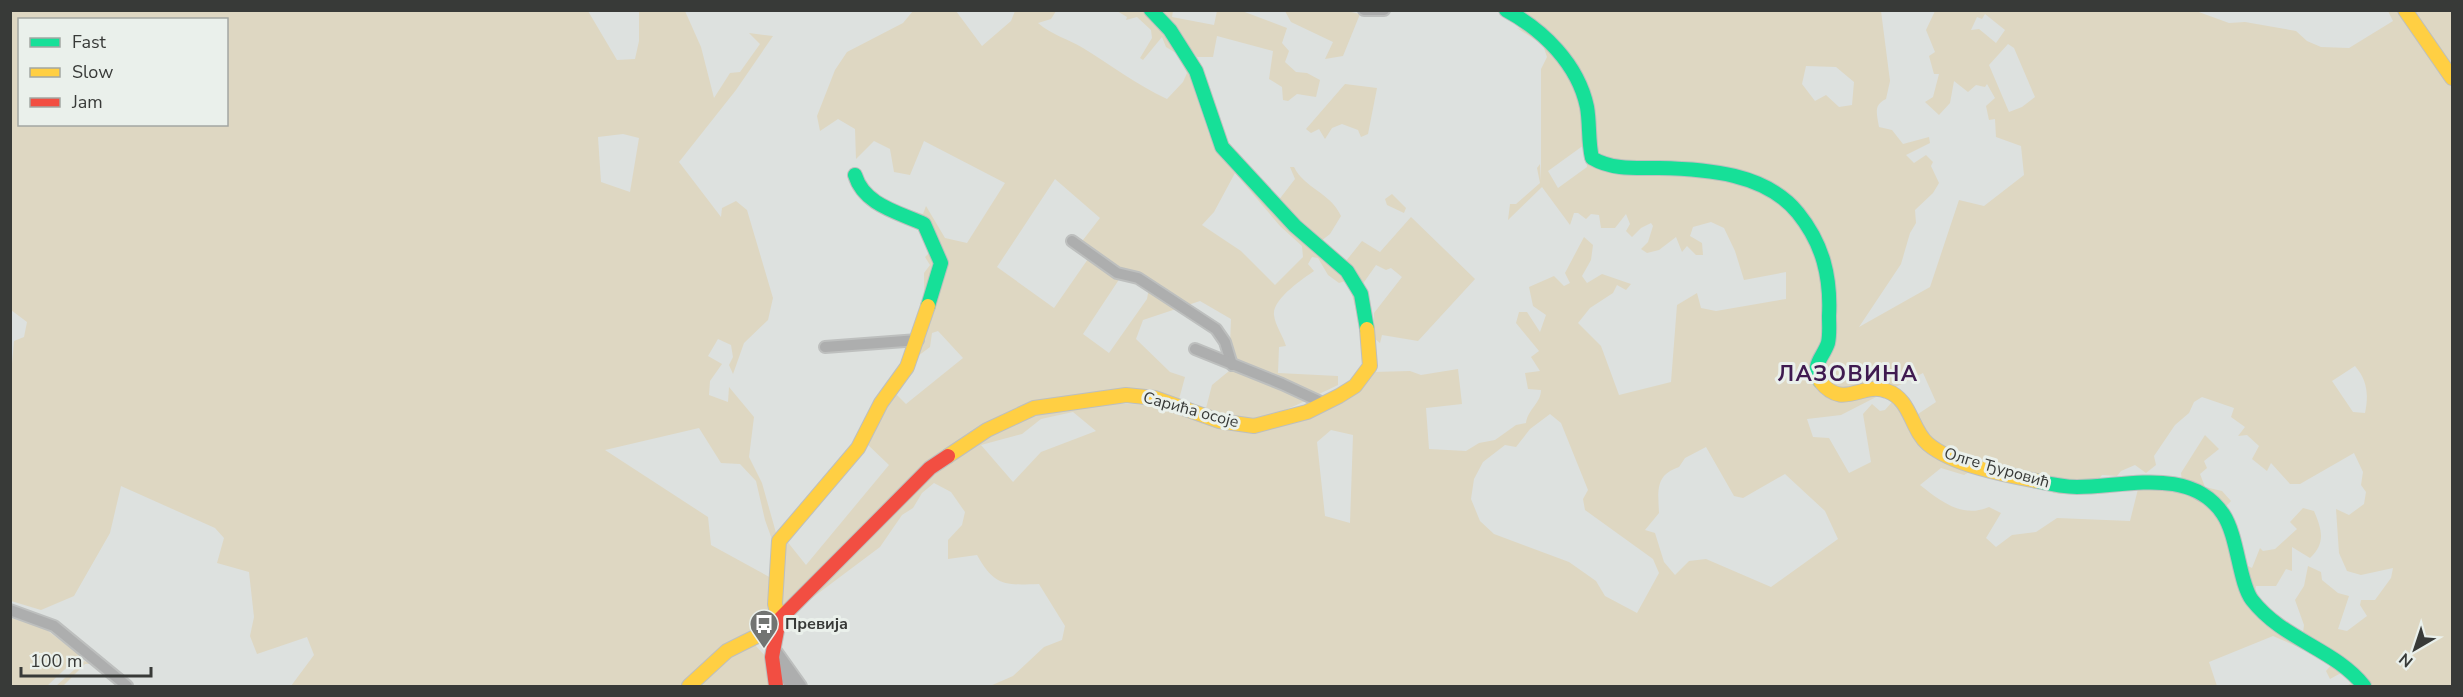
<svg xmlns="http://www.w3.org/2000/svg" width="2463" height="697" font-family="'Nunito Sans',sans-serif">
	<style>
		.green { fill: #ded7c2; fill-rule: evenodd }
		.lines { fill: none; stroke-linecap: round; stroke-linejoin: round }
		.street-casing { stroke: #bdbfbe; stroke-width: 14 }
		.fast-casing { stroke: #bdbfbe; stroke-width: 16 }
		.slow-casing { stroke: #bdbfbe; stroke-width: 16 }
		.jam-casing { stroke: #bdbfbe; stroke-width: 16 }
		.street { stroke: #adaeae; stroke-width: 10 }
		.fast { stroke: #16e098; stroke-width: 14 }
		.slow { stroke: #ffcf43; stroke-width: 14 }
		.jam { stroke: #f24e42; stroke-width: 14 }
		.labels { text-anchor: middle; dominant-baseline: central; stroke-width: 6; stroke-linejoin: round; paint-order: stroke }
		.street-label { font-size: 16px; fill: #383a38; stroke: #eaf0eb }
		.poi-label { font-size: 16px; font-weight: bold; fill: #383a38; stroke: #eaf0eb; text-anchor: start }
		.district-label { font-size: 22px; font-weight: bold; letter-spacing: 1.5px; fill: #3f1a50; stroke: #eaf0eb }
	</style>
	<rect width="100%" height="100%" fill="#dde1df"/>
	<g class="green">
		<path d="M 11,11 L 588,11 L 617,60 L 635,59 L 639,41 L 639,11 L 685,11 L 701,47 L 714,98 L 730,73 L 740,72 L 760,44 L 749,33 L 773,36 L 736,90 L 679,162 L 721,217 L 722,208 L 736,201 L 747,210 L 773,298 L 768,320 L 744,343 L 733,374 L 729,365 L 733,357 L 731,345 L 718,339 L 708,356 L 722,364 L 710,381 L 709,395 L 728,402 L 729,387 L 754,417 L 749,457 L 762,483 L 778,540 L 804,503 L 854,444 L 885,386 L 925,340 L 924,273 L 930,265 L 925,257 L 933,249 C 925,233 915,226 899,219 L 902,208 L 923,214 L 926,206 L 945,238 L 967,243 L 1005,183 L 924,141 L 910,175 L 894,172 L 890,149 L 874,141 L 856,159 L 855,129 L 838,119 L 820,131 L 817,116 L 835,70 L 847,52 L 903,23 L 913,11 L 956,11 L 982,46 L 1011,21 L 1015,11 L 1056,11 L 1051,19 L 1038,23 C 1052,35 1068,39 1083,48 C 1111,65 1137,85 1167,99 L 1183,82 L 1187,73 L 1176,53 L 1166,47 L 1162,37 L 1143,60 L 1140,58 L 1152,38 L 1151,30 L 1137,17 L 1126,20 L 1127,17 L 1117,11 L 1146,11 L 1164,27 L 1181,50 L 1209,134 L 1227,161 L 1285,222 L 1344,273 L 1355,287 L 1364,340 L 1351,291 L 1345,281 L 1339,283 L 1328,275 L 1318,258 L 1312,257 L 1308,264 L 1314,271 C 1304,278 1272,299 1274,315 C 1275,325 1283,336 1286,346 L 1279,347 L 1278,373 L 1338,376 L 1338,385 C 1314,396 1268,422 1241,422 C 1228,421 1217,416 1205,412 L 1212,385 L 1229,371 L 1231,319 L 1200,301 L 1143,320 L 1136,339 L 1170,372 L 1185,377 L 1178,403 C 1109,378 1029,401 968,438 C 945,452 930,458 922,485 L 935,473 L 1001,429 L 1047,410 L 1098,403 L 1157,405 L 1207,421 L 1262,428 L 1373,372 L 1410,371 L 1421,375 L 1458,369 L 1462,404 L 1426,408 L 1429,449 L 1466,451 L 1479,443 L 1495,440 L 1516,425 L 1526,423 C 1528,409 1541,403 1541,390 L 1528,389 L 1525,373 L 1540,371 L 1531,357 L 1539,351 L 1516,323 L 1519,312 L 1527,312 L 1540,332 L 1546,315 L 1533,306 L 1529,287 L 1554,276 L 1564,286 L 1570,283 L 1565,273 L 1584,237 L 1593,245 L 1591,260 L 1582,276 L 1587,283 L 1602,274 L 1631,284 L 1626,290 L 1617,285 L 1613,293 L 1590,308 L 1578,323 L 1601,346 L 1619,395 L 1671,382 L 1677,305 L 1697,293 L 1701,308 L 1716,311 L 1786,299 L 1786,272 L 1744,280 L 1735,251 L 1724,228 L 1711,222 L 1693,227 L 1690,236 L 1702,243 L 1703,255 L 1696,255 L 1687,246 L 1682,252 L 1676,237 L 1659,250 L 1647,253 L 1641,249 L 1648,242 L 1653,226 L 1651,223 L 1641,228 L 1632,237 L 1626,231 L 1630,224 L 1626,214 L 1615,228 L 1601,228 L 1599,215 L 1591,214 L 1586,219 L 1578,213 L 1574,213 L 1570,225 L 1542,187 L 1508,220 L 1510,204 L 1516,204 L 1540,183 L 1537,168 L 1540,164 L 1541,181 L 1541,69 L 1547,57 L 1543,45 L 1517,28 L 1535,33 L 1536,23 L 1525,15 L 1516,21 L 1507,16 L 1506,11 L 1881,11 L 1890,81 L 1886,99 C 1873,105 1877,114 1879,127 L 1892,130 L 1903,144 L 1929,137 L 1930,143 L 1906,155 L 1914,163 L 1926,155 L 1933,162 L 1931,166 L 1939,183 L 1933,193 L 1915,210 L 1916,223 L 1910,233 L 1901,264 L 1859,327 L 1930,287 L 1959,200 L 1984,206 L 2024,175 L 2021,146 L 1996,137 L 1995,119 L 1989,120 L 1986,106 L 1995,98 L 1987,84 L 1985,87 L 1976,85 L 1968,92 L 1954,81 L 1950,103 L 1939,115 L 1925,102 L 1933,97 L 1939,74 L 1934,74 L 1929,56 L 1935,52 L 1926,30 L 1935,11 L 2196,11 L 2229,23 L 2245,22 L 2296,31 L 2307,41 L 2321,47 L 2349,48 L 2393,21 L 2388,11 L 2452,11 L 2452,686 L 2346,686 L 2352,683 L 2357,673 L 2352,667 L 2330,679 L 2326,671 L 2331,665 L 2326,659 L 2273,636 L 2209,662 L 2217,686 L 990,686 L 1013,676 L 1044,647 L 1062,640 L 1065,626 L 1039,584 C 1005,585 995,587 977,555 L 948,559 L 948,540 L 962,525 L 965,512 L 951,492 L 934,483 L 922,493 L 913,508 L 902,515 L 880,547 L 792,613 L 772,617 L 727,644 L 755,645 L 768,659 L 778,648 L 804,686 L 291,686 L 314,655 L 307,637 L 257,654 L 250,636 L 254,617 L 249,572 L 217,563 L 224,538 L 215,528 L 121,486 L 110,533 L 74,596 L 41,610 L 11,601 L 11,375 L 14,341 L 24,337 L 27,322 L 11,310 ZM 1985,14 L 2005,30 L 1996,43 L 1979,29 L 1971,30 L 1977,17 L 1982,19 ZM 20,20 L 226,20 L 226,124 L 20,124 ZM 2008,44 L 2014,48 L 2035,97 L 2022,107 L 2009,112 L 1989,65 ZM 1806,66 L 1836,67 L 1854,82 L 1852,105 L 1839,107 L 1826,95 L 1815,101 L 1802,84 ZM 623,134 L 639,138 L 630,192 L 601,182 L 598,137 ZM 1584,145 L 1587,167 L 1558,188 L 1548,171 ZM 1235,173 L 1280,226 L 1302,246 L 1303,257 L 1275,285 L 1241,251 L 1202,225 L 1214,212 ZM 1055,179 L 1100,218 L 1076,249 L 1088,259 L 1054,308 L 997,267 ZM 1120,278 L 1136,280 L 1149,288 L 1147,299 L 1109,353 L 1083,334 ZM 938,331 L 963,358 L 906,404 L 894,392 L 913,373 L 918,356 L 930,347 L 932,333 ZM 2355,366 C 2367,380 2369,394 2365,413 L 2353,412 L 2332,381 ZM 1923,373 L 1936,402 L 1915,416 L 1903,413 L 1892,402 L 1885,410 L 1880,411 L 1872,404 L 1863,414 L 1871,462 L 1849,473 L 1829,438 L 1813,437 L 1807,419 L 1841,415 ZM 2202,397 L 2234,408 L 2231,417 L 2245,427 L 2238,436 L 2247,435 L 2259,446 L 2252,459 L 2267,471 L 2271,463 L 2290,484 L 2300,484 L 2354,453 L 2363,472 L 2361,485 L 2366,492 L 2364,504 L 2349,515 L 2336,509 L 2339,553 L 2347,571 L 2361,575 L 2393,568 L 2391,578 L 2375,600 L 2361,600 L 2360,605 L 2367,616 L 2347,631 L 2338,629 L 2349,596 L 2338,593 L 2322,580 L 2321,572 L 2308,566 L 2304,586 L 2295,600 L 2304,625 L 2303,633 L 2315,639 L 2312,648 L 2286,636 L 2253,605 L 2256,586 L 2276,586 L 2286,569 L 2292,571 L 2292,547 L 2310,558 C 2326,543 2322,530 2314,511 L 2303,508 L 2290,522 L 2297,529 L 2275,549 L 2263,551 L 2260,548 L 2252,568 L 2244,564 L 2241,577 L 2219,514 L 2231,501 L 2222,491 L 2205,487 L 2200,474 L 2207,468 L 2204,461 L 2219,449 L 2205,435 L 2181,473 L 2183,490 L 2173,487 L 2138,489 L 2130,521 L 2057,518 L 2036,532 L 2012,535 L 1996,547 L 1986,538 L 2001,513 L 1989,507 C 1962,519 1939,500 1920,485 L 1941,468 L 1964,475 L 1988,461 L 2055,478 L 2053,493 C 2078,495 2086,496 2102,475 L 2117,476 L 2121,471 L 2135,465 L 2146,473 L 2156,465 L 2154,456 L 2175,425 L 2189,413 L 2194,402 ZM 1073,412 L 1096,431 L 1041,452 L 1013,482 L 981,445 L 1022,434 L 1041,419 ZM 1550,414 L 1561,423 L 1588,490 L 1583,499 L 1585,510 L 1653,559 L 1659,573 L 1637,613 L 1605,596 L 1596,581 L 1569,562 L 1494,534 L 1480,521 L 1471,499 L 1474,479 L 1483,462 L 1505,445 L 1516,447 L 1530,429 ZM 699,428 L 721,463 L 740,464 L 756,481 L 765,520 L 774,545 L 771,555 L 773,579 L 711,545 L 708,517 L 605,450 ZM 1331,430 L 1353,435 L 1350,523 L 1325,516 L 1317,442 ZM 866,443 L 889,465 L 806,565 L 786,540 L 822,483 ZM 1706,447 L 1734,496 L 1743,498 L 1785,474 L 1825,511 L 1838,539 L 1771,587 L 1706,559 L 1689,561 L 1675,575 L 1664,562 L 1655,533 L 1645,530 L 1659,513 C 1658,491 1655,475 1679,467 L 1685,458 Z"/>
		<polygon points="1161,11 1173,11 1172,17 1214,25 1217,11 1242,11 1287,28 1282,43 1289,51 1285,62 1296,72 1307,73 1320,80 1316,97 1297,94 1288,101 1283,100 1282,87 1269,79 1273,51 1217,36 1213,57 1197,57"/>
		<polygon points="1285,11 1347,11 1360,14 1343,56 1325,59 1333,42 1291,22"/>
		<polygon points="1345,84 1377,88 1368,134 1361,137 1358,130 1342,124 1332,128 1325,139 1319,129 1311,133 1306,129"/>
		<path d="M 1290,167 L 1294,167 C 1304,188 1331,193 1341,216 L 1330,234 L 1321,241 L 1278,201 L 1295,179 Z"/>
		<polygon points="1392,194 1406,208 1404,213 1387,205 1385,199"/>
		<polygon points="1411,217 1475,279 1418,341 1382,335 1380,343 1374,338 1374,313 1402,277 1391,268 1386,270 1376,265 1362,285 1346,261 1362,241 1380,252"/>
		<polygon points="11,618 44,628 80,655 47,686 11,686"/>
		<polygon points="84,661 95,664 85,664 63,686 56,686"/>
	</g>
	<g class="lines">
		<g class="street-casing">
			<g id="street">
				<polyline points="1364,10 1384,10"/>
				<polyline points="1072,241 1117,273 1138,278 1216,329 1225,342 1232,365"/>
				<polyline points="825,347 918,340"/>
				<polyline points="1195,349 1282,384 1323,403"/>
				<polyline points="10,610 54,626 127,686"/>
				<polyline points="774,648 801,686"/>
				<polyline points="775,662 791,686"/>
			</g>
		</g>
		<g class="fast-casing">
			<g id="fast">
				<polyline points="1151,10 1170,30 1196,71 1222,147 1295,226 1347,271 1361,294 1367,329"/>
				<path d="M 1506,10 C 1543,30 1578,64 1587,107 C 1590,124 1588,141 1592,158 C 1612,170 1636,168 1659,168 C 1706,169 1766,173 1798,213 C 1823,244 1831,277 1829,316 C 1829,325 1830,334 1828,343 C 1823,358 1811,364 1820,381"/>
				<path d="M 855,175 C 864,205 898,212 924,224 L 941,263 L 928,306"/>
				<path d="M 2037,481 C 2050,484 2063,487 2077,487 C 2125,487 2191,466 2223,514 C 2238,536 2239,583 2252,600 C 2283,640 2335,649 2364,686"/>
			</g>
		</g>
		<g class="slow-casing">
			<g id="slow">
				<polyline points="2405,10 2452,78"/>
				<path d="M 1820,381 C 1843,411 1862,381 1887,391 C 1911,399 1911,430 1928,444 C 1953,465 2005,475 2037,481"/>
				<polyline points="948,456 987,430 1034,408 1126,395 1155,398 1219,421 1254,426 1307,412 1339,396 1355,386 1370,366 1367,329"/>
				<polyline points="689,686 727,651 763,633 779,620 775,604 779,541 858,448 881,403 907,367 928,306"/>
			</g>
		</g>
		<g class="jam-casing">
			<polyline id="jam" points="776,686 772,657 779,620 930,468 948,456"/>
		</g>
		<use href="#street" class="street"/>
		<use href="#fast" class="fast"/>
		<use href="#slow" class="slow"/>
		<use href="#jam" class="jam"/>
	</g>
	<defs>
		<g id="bus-pin" transform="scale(1.5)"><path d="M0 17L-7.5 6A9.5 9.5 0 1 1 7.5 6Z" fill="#727472" stroke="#eaf0eb"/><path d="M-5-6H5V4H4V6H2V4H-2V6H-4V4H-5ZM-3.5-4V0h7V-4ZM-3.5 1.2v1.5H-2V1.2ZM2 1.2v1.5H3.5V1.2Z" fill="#fff"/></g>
	</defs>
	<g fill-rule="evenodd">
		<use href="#bus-pin" x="764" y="624"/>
	</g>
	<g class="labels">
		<g class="street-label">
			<text transform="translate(1191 410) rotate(15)">Сарића осоје</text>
			<text transform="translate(1997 468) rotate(16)">Олге Ђуровић</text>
		</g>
		<g class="poi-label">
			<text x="785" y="624">Превија</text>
		</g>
		<g class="district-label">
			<text x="1848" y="374">ЛАЗОВИНА</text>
		</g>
	</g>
	<rect width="2463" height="697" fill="none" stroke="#383a38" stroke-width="24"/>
	<rect x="18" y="18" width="210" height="108" fill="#eaf0eb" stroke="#a3a7a3" stroke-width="1.5"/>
	<rect x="30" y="38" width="30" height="9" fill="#16e098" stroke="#a3a7a3" stroke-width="1.5"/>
	<text x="72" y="48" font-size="18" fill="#383a38">Fast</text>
	<rect x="30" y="68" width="30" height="9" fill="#ffcf43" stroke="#a3a7a3" stroke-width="1.5"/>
	<text x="72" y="78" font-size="18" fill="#383a38">Slow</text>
	<rect x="30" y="98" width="30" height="9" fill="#f24e42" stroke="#a3a7a3" stroke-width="1.5"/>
	<text x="72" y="108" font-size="18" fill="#383a38">Jam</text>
	<g transform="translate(2415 649) rotate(219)" stroke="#eaf0eb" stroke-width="4.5" paint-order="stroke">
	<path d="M0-4.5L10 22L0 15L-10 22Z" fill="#383a38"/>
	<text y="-9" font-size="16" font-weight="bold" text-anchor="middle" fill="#383a38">N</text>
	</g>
	<path d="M21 667v9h130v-9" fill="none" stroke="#383a38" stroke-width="3"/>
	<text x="30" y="667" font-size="18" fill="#383a38" stroke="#eaf0eb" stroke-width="4.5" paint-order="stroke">100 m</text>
</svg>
